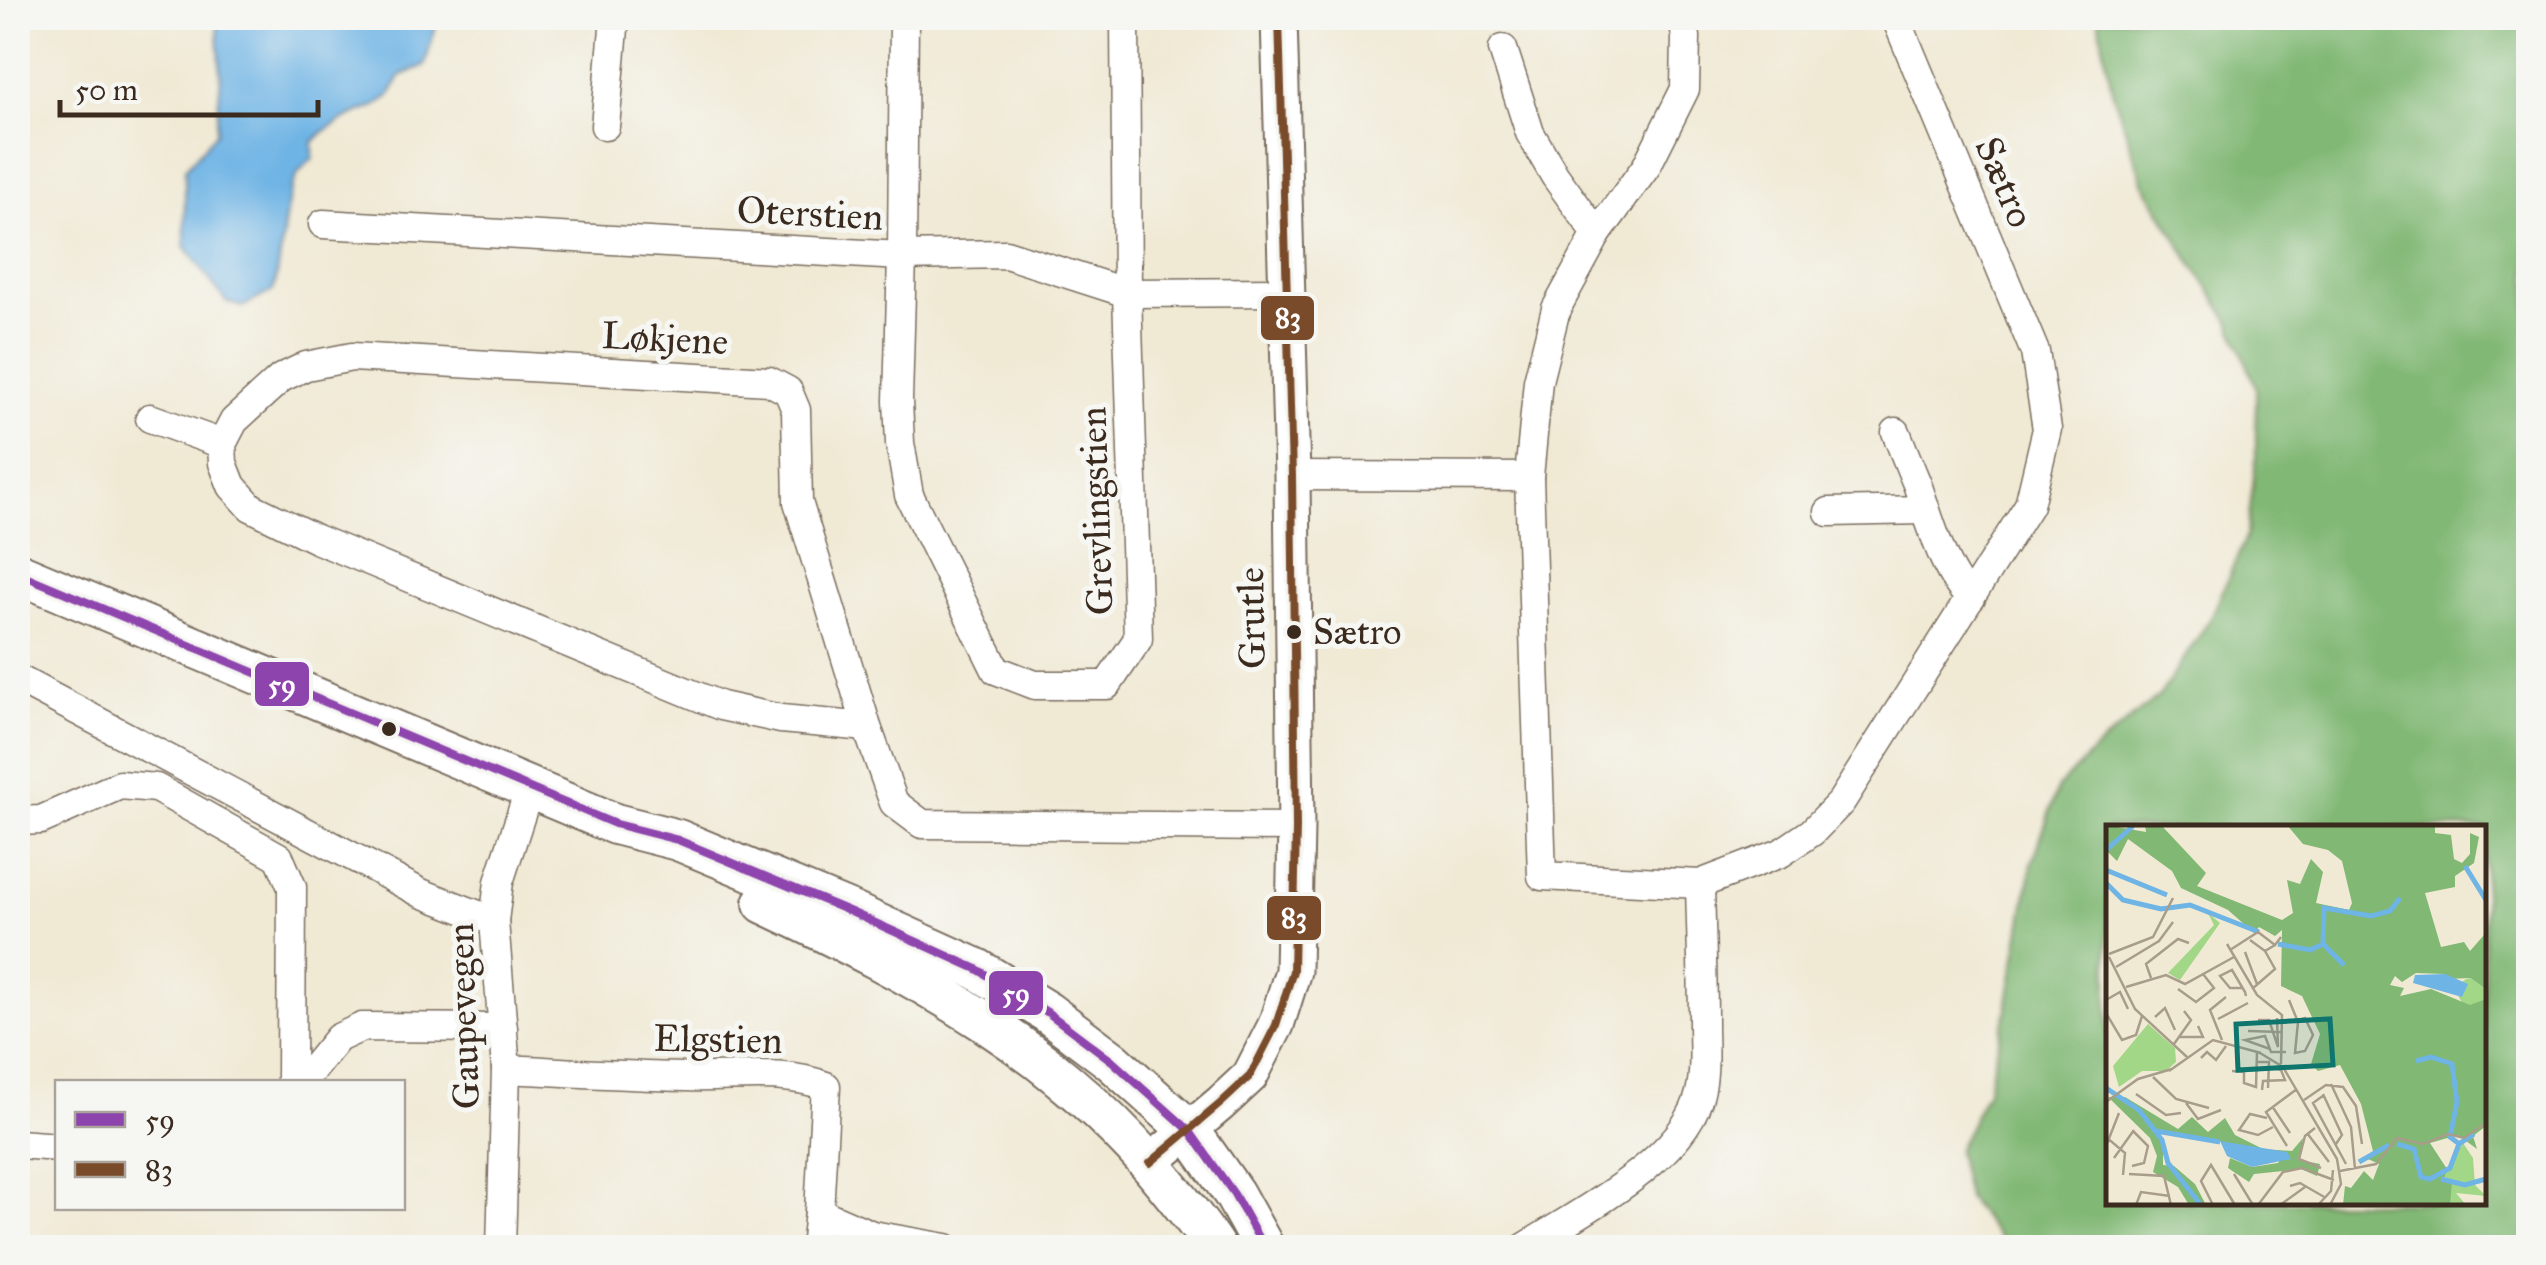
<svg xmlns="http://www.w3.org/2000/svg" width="2546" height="1265" font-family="'IM FELL Great Primer',serif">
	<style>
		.forest { fill: #81b874; stroke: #5e7149; stroke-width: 2.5; fill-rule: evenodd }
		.water { fill: #6eb4e5; stroke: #546f82; stroke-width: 2.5 }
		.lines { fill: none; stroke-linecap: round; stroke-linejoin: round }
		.minor-casing { stroke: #7a6d5e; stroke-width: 31 }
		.tertiary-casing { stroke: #7a6d5e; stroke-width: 39 }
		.secondary-casing { stroke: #7a6d5e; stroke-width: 44 }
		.minor { stroke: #fff; stroke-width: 28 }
		.tertiary { stroke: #fff; stroke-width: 35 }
		.secondary { stroke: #fff; stroke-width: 40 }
		.bus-1-casing { stroke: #f6f6f2; stroke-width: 15 }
		.bus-2-casing { stroke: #f6f6f2; stroke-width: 15 }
		.bus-1 { stroke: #8e44ad; stroke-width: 8 }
		.bus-2 { stroke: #7a4b2a; stroke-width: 8 }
		.bus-dot { fill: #3b2a1e; stroke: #f6f6f2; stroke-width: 4 }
		.labels { text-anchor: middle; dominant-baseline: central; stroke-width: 10; stroke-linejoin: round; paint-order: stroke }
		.bus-label { font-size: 36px; fill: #3b2a1e; stroke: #f6f6f2; text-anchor: start }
		.street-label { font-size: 38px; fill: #3b2a1e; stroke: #f6f6f2 }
		.inset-river { fill: none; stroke: #6eb4e5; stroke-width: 5 }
		.inset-road { fill: none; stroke: #a89d8b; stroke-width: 2.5 }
		.view { fill: #0f766e; fill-opacity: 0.15; stroke: #0f766e; stroke-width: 5 }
		.inset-edge { fill: none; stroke: #3b2a1e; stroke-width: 5 }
		.line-badge { stroke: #f6f6f2; stroke-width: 4 }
		.badge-label { font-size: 28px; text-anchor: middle; font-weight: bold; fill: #fff }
	</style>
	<rect width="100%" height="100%" fill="#f6f6f2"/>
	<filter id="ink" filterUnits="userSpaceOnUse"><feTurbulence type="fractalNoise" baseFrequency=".01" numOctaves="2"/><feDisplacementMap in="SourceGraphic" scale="20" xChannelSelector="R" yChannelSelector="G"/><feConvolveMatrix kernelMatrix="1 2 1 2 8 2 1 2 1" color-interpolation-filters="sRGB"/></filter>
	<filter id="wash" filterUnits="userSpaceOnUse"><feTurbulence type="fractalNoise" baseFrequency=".0048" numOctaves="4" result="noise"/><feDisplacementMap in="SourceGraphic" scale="40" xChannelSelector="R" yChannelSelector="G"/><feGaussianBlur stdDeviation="2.25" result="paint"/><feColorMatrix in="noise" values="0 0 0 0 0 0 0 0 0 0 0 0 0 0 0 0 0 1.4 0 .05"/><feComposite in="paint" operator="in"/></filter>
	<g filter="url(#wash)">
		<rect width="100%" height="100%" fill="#f0e9d4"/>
		<path class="forest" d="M 2098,18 L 2528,18 L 2528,1247 L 2006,1247 L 1967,1198 L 1957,1151 L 1987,1090 L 2007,1008 L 2032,864 L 2058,787 L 2099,746 L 2160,695 L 2211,618 L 2247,535 L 2256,459 L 2256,387 L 2230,321 L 2189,259 L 2143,182 L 2112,90 ZM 2108,828 L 2484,828 L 2484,1202 L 2108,1202 Z"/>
		<path class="water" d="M 217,18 L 438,18 L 425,65 L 400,76 L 390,96 L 374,107 L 349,117 L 323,132 L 313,142 L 313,158 C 308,163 301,169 297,175 C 281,207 284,256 273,291 L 242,307 L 226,302 L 185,246 L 185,169 L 216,133 L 221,76 Z"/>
	</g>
	<g filter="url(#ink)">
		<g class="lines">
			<g class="minor-casing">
				<g id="minor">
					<polyline points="904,18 902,256 898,401 900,443 909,495 996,670 1035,685 1107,685 1138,639 1127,293 1125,18"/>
					<polyline points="1683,18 1686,37 1685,89 1646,167 1597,234 1556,309 1538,381 1529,477 1542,876 1700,884 1781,853 1812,832 1841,802 2029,505 2047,429 2035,352 1896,18"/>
					<polyline points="1503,49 1530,133 1555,176 1597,234"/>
					<polyline points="605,126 615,18"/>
					<polyline points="323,224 902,256 1006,254 1127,293 1287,292"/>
					<polyline points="150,418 222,444"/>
					<path d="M 1896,432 C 1903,450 1910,467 1917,484 C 1929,517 1944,576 1971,598"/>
					<polyline points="1292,476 1529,477"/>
					<polyline points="1829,512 1925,510"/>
					<polyline points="18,679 421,893 494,921"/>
					<polyline points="867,727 781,719 721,706 316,539 251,507 232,486 223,463 222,444 234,421 281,378 306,366 352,357 769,381 788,391 796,410 798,502 867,727 894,803 922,824 1296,827"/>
					<polyline points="18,821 41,820 120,785 156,788 279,857 292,887 291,1078 295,1082"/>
					<path d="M 506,1069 C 566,1072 626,1076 686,1077 C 733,1079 781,1069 826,1086 L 819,1212 L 815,1248"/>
					<polyline points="302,1082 338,1038 362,1027 503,1028"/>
					<polyline points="18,1144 58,1147"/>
					<polyline points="819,1212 872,1235 946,1248"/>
					<polyline points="501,1248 506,1069 494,921 499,882 530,787"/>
					<path d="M 1524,1248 C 1578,1213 1677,1164 1698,1100 C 1706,1076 1703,1048 1703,1023 C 1703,977 1701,930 1700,884"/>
				</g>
			</g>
			<g class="tertiary-casing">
				<polyline id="tertiary" points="1150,1163 1221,1103 1250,1076 1276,1025 1293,971 1296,827 1292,476 1279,18"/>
			</g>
			<g class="secondary-casing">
				<g id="secondary">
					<polyline points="18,573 615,824 678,840 851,912 977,969 1047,1012 1112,1061 1189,1130 1234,1194 1264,1248"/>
					<path d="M 764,903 C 919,976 1059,1050 1168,1186 C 1184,1206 1201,1226 1215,1248"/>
				</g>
			</g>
			<use href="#minor" class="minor"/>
			<use href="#tertiary" class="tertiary"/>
			<use href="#secondary" class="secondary"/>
			<g class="bus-1-casing">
				<polyline id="bus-1" points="18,573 615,824 678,840 851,912 977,969 1047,1012 1112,1061 1189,1130 1234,1194 1264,1248"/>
			</g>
			<g class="bus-2-casing">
				<polyline id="bus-2" points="1150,1163 1221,1103 1250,1076 1276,1025 1293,971 1296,827 1292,476 1279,18"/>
			</g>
			<use href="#bus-1" class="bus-1"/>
			<use href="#bus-2" class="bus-2"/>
		</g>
	</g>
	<g class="bus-dot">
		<circle cx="1294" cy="632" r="9"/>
		<circle cx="389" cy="729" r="9"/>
	</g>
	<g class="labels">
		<g class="bus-label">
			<text x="1313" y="632">Sætro</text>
		</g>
		<g class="street-label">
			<text transform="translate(2005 182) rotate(67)">Sætro</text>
			<text transform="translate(810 213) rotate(3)">Oterstien</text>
			<text transform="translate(665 338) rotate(3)">Løkjene</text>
			<text transform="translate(1096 511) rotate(-92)">Grevlingstien</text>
			<text transform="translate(1251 618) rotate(-91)">Grutle</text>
			<text transform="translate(463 1016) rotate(-92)">Gaupevegen</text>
			<text transform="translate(718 1039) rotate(1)">Elgstien</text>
		</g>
	</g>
	<g transform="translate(2106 825)">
		<rect width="380" height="380" fill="#f0e9d4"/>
		<path d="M 102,88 L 114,98 L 74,155 L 62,148 L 108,100 ZM352 167a14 14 0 1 1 28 0a14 14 0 1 1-28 0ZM 42,199 L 69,223 L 70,237 L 60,246 L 36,246 L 13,262 L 7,241 ZM 357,318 L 367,333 L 369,360 L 380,371 L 350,368 L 360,380 L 344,380 L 343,355 L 337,351 Z" fill="#a2d787"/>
		<path d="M 0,0 L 40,7 L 39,0 L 55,0 L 100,48 L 91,61 L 176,95 L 187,88 L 181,55 L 194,59 L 205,34 L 217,47 L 210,78 L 243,85 L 246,78 L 236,36 L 222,25 L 197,19 L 181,0 L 347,0 L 329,2 L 329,8 L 345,10 L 348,34 L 356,38 L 364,29 L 364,8 L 373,12 L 368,38 L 349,51 L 349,62 L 319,68 L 335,122 L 358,117 L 364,126 L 378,110 L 380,164 L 365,153 L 340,154 L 338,149 L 310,148 L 296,157 L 289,151 L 284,160 L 298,163 L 294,171 L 325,164 L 364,180 L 380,174 L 380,301 L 367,311 L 371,324 L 352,310 L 324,318 L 341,344 L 338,354 L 346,357 L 344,380 L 237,380 L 239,361 L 245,363 L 258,346 L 267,355 L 273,339 L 262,334 L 267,326 L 255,279 L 234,240 L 212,246 L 205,239 L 214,209 L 196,171 L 175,161 L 176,105 L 169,111 L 153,102 L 148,108 L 122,85 L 75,63 L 66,46 L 22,14 L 11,36 L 0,25 ZM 2,272 L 19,272 L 72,304 L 86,292 L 102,307 L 119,293 L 129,310 L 157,324 L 186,326 L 197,313 L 194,335 L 214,339 L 211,351 L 195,344 L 148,349 L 143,357 L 122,343 L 124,333 L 146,342 L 172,338 L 178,329 L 50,304 L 57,314 L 57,340 L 68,341 L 89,359 L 100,380 L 83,380 L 72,362 L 47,347 L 51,331 L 44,313 Z" fill="#81b874"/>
		<path d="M 339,149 L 362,159 L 356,172 L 307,158 L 309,150 ZM 114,316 L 181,327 L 185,334 L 146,342 L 121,331 Z" fill="#6eb4e5"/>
		<path class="inset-river" d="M 0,25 L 27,1M 359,41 L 380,75M 0,45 L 61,70M 0,58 L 17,75 L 55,84 L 84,80 L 153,107M 172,119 L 204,125 L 217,119M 238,140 L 217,119 L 218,83 L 265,91 L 284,86 L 294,73M 310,236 L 325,232 L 346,239 L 351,277 L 344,312 L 352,318M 0,263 L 33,285 L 56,315 L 62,338 L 95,380M 50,306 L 114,317M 291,319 L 308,324 L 315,352 L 324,354 L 344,343 L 353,319 L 368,309M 253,337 L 283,320M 335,354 L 359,360 L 380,354"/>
		<path class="inset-road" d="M 144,115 L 159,126 L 169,120M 121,119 L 151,170 L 176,190 L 175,239M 124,125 L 152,107 L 169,120 L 175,112M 139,127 L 151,159M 3,129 L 47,112 L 67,73M 3,132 L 29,184 L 81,232M 10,142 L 53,116 L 67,97M 45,153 L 40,139 L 72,114 L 83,118M 20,162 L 60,150 L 79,159 L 128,132M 136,163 L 124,163 L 114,151 L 126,145 L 139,167 L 140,171M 72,164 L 90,177 L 108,163 L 97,149M 146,164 L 169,144 L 159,126M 0,175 L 14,167 L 22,184M 183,175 L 192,197 L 189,228 L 199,226 L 207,210 L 199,193 L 192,195M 0,188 L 16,215 L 30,210 L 36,191M 49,192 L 59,183 L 69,205M 112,194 L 142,178M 152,195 L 163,195 L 172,222 L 171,193M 142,206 L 175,207M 73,212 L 97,212 L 92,201M 116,215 L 104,185 L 120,172M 68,219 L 85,195 L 78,186M 164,224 L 139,215 L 159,211 L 165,227 L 180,227M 154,228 L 177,242 L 231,334 L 235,359 L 224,380M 95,233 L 101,227 L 110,235 L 120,221M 151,237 L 163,237 L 162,263M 63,246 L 107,215 L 155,228M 126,246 L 138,247 L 138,258 L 150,262 L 151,227M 47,252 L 70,274 L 103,283M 225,259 L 245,302 L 249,344M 156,265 L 157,256 L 179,255 L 175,245 L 163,242M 30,269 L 60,290 L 75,288M 217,269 L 236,310 L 230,319M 218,270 L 207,278 L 240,339M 198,275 L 220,260 L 237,262 L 250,281 L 256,319M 0,277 L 32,254 L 66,244M 80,278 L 92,294 L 115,285M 166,281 L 184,308M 161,293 L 144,289 L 133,305 L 152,310 L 167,302M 209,303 L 199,311 L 193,334 L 215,343M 201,308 L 223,337M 0,312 L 19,328 L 17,350M 0,321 L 13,288M 181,321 L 160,287 L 191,264M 8,333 L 28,305M 26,341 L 38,338 L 42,321 L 27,306M 234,346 L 270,339 L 291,313 L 317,319 L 342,309 L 358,313 L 380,298M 23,349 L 58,351 L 65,380M 128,349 L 147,380M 184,361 L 194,358 L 220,373M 30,380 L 35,367 L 64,371M 107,380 L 95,356 L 105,340 L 129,380M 152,380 L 177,347 L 196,343 L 228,355M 174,380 L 199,362M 212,380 L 225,366 L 227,345"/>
		<path class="view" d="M 224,194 L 227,240 L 132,245 L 130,199 Z"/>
		<rect width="380" height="380" class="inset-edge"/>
	</g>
	<g class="line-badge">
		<rect x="1259" y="294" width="57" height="48" rx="10" fill="#7a4b2a"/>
		<rect x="253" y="660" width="58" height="48" rx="10" fill="#8e44ad"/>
		<rect x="1265" y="894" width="58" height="48" rx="10" fill="#7a4b2a"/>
		<rect x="987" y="969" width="58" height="48" rx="10" fill="#8e44ad"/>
	</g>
	<g class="badge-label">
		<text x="1288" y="327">83</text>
		<text x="282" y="694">59</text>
		<text x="1294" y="927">83</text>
		<text x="1016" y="1003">59</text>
	</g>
	<rect width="2546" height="1265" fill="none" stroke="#f6f6f2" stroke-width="60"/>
	<rect x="55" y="1080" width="350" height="130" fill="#f6f6f2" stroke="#aba49d" stroke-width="2.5"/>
	<rect x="75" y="1112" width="50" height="15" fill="#8e44ad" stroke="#aba49d" stroke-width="2.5"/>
	<text x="145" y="1130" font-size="30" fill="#3b2a1e">59</text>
	<rect x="75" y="1162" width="50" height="15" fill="#7a4b2a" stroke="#aba49d" stroke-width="2.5"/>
	<text x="145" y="1180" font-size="30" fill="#3b2a1e">83</text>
	<path d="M60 100v15h258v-15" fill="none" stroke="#3b2a1e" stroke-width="5"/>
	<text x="75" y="100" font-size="30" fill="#3b2a1e" stroke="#f6f6f2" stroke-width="8" paint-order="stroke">50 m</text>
</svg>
